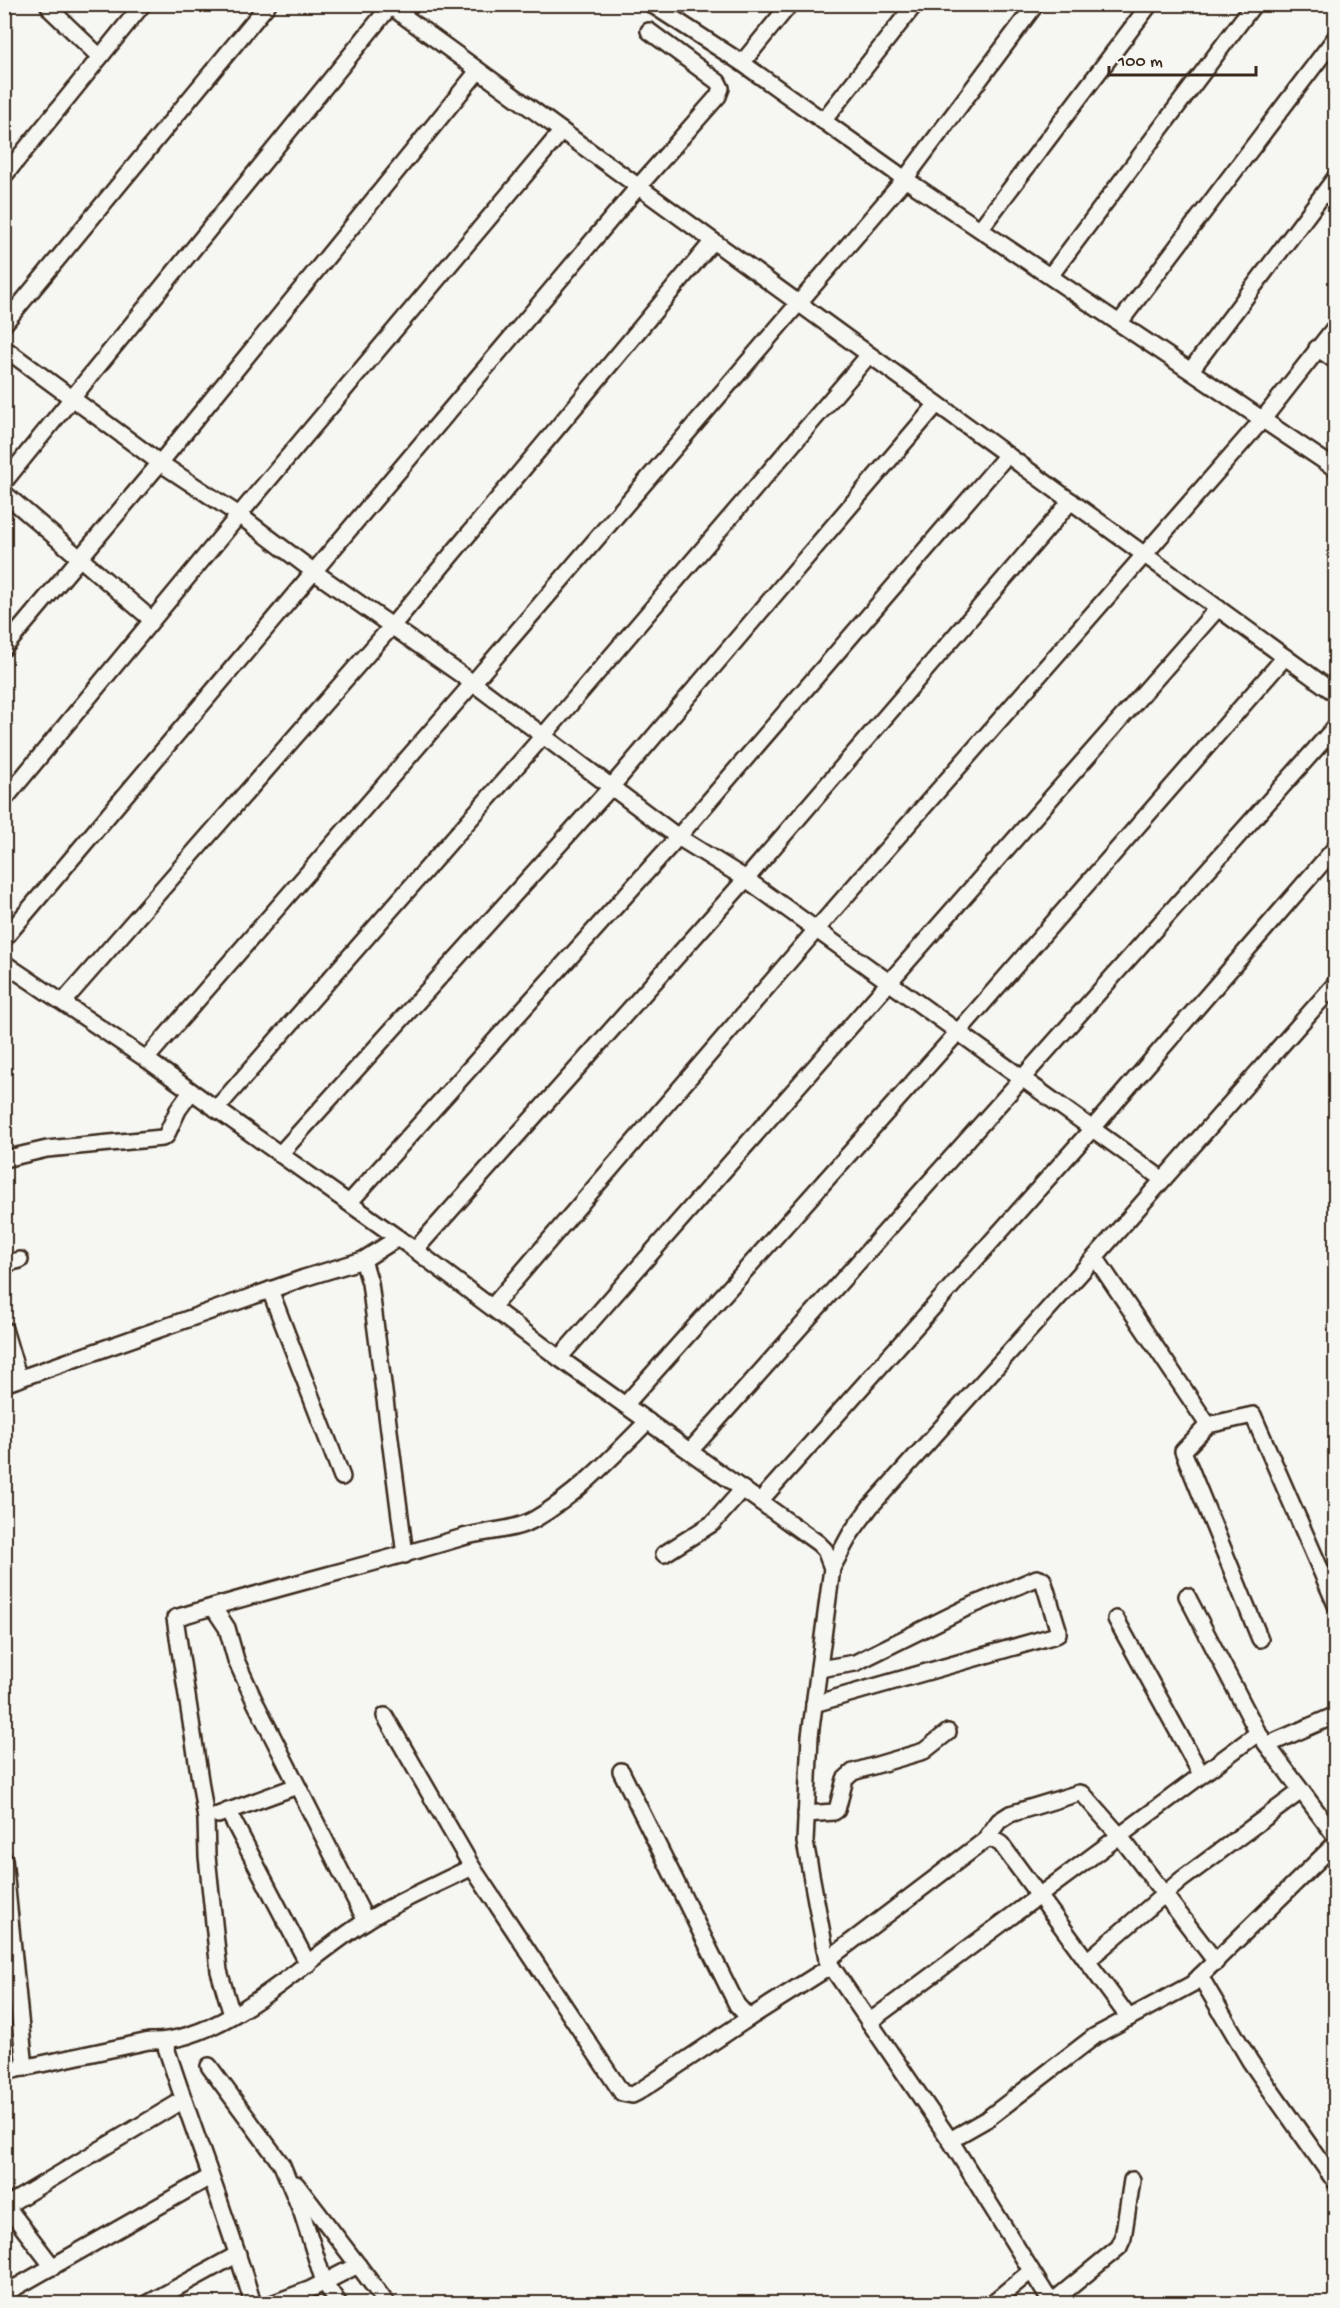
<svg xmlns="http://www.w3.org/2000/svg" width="1340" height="2308" font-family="'Gochi Hand',sans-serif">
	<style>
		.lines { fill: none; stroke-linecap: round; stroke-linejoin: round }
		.minor-casing { stroke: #3b2a1e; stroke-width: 20 }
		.minor { stroke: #f6f6f2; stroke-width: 15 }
	</style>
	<rect width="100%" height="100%" fill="#f6f6f2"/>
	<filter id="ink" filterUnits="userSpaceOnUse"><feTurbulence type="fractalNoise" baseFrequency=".0167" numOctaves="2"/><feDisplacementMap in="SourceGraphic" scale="12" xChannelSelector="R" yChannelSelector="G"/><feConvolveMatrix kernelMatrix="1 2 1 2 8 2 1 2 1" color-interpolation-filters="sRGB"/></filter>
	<g filter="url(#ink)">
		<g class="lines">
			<g class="minor-casing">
				<g id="minor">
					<polyline points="48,4 51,10 100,57"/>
					<polyline points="651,4 742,63 905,179 1336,469"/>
					<polyline points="390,6 1336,694"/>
					<polyline points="742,63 790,4"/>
					<polyline points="823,121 915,4"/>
					<polyline points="4,176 143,4"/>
					<polyline points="980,229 1150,4"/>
					<polyline points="1050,276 1254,4"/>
					<polyline points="1120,322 1336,37"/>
					<polyline points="4,324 268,4"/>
					<polyline points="4,348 160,463 239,515 313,571 473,683 678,837 746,879 1162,1179"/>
					<polyline points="1317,348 1336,361"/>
					<polyline points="1191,370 1336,177"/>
					<polyline points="4,482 392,4"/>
					<polyline points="4,493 152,620"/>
					<polyline points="4,648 160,463 478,71"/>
					<polyline points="4,800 239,515 562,131"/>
					<polyline points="4,939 638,187 718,96 721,88 718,82 649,31"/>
					<polyline points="4,963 146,1059 415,1250 559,1358 818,1543 825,1550 832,1568"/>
					<polyline points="63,1002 392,626 713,241"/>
					<polyline points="146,1059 473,683 905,179 1036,4"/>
					<polyline points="216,1109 543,736 869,355"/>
					<polyline points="280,1154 612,786 937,404"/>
					<polyline points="4,1159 47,1149 162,1138 166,1136 178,1110 191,1092"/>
					<polyline points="349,1203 678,837 1007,455"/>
					<polyline points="415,1250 746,879 1071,501"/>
					<polyline points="1095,1257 1208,1425 1253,1415 1336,1605"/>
					<polyline points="363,1260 370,1283 405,1555"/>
					<polyline points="4,1264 20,1260"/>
					<polyline points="270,1290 342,1477"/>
					<polyline points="492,1307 816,930 1263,419 1336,326"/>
					<polyline points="4,1329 19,1379"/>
					<polyline points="559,1358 1218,608"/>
					<polyline points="4,1384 304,1278 363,1260 398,1238"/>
					<polyline points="625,1405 958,1032 1285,657"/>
					<polyline points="1208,1425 1183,1451 1260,1639"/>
					<polyline points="690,1451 1336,726"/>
					<polyline points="760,1501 1092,1129 1336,847"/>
					<polyline points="664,1554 713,1523 743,1489"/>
					<polyline points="1187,1596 1258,1733 1336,1837"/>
					<polyline points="213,1607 227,1628 236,1660 255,1702 366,1921"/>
					<polyline points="1116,1619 1201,1774"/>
					<polyline points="814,1704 1053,1636 1058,1633 1058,1629 1043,1580 1037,1578 966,1608 855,1663 819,1669"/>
					<polyline points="385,1716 472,1867 622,2093 632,2095 638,2092 749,2018 831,1966"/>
					<polyline points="1267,1745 1336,1715"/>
					<polyline points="621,1771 737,2005 749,2018"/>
					<polyline points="228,1811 308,1964"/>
					<polyline points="806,1814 834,1812 837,1810 845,1779 853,1772 924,1751 948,1732"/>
					<polyline points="218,1815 297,1786"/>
					<polyline points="984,1841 999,1821 1010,1814 1079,1793 1083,1794 1119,1835 1216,1962"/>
					<polyline points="4,1859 25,2068"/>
					<polyline points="827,1960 984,1841 991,1838 1001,1844 1129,2018"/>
					<polyline points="1087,1961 1181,1880 1301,1791"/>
					<polyline points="1200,1976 1250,2061 1336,2183"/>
					<path d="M 232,2015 L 219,1971 L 207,1856 L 206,1819 L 175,1618 C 270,1589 366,1566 460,1538 C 484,1530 512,1532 535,1519 C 578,1494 613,1456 648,1421"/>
					<path d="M 869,2022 C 999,1926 1128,1829 1258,1733"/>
					<path d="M 164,2041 C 192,2129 227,2215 253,2304"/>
					<polyline points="209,2066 282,2165 302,2213 324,2282 339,2304"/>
					<path d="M 4,2072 L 149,2041 C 224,2044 305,1959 366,1921 C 399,1900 437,1885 472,1867"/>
					<polyline points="950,2140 987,2119 1095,2036 1192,1984 1336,1843"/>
					<polyline points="4,2203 53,2267"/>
					<polyline points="4,2207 183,2100"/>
					<polyline points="358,2265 387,2304"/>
					<polyline points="4,2294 210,2177"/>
					<polyline points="1051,2303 1119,2247 1123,2238 1132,2180"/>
					<polyline points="147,2304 238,2254"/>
					<polyline points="271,2304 311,2289 358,2265 296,2184"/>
					<polyline points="991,2304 1031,2271"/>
					<polyline points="1052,2304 950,2140 827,1960 805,1842 810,1736 832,1568 851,1533 870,1507 1095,1257 1336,983"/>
				</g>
			</g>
			<use href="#minor" class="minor"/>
		</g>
	</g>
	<rect width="1340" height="2308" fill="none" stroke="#f6f6f2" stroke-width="24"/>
	<rect x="12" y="12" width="1316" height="2284" fill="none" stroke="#3b2a1e" stroke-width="2" filter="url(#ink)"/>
	<path d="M1109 66v9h147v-9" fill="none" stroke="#3b2a1e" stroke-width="3"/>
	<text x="1118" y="66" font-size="18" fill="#3b2a1e" stroke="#f6f6f2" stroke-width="4.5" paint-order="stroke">100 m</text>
</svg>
